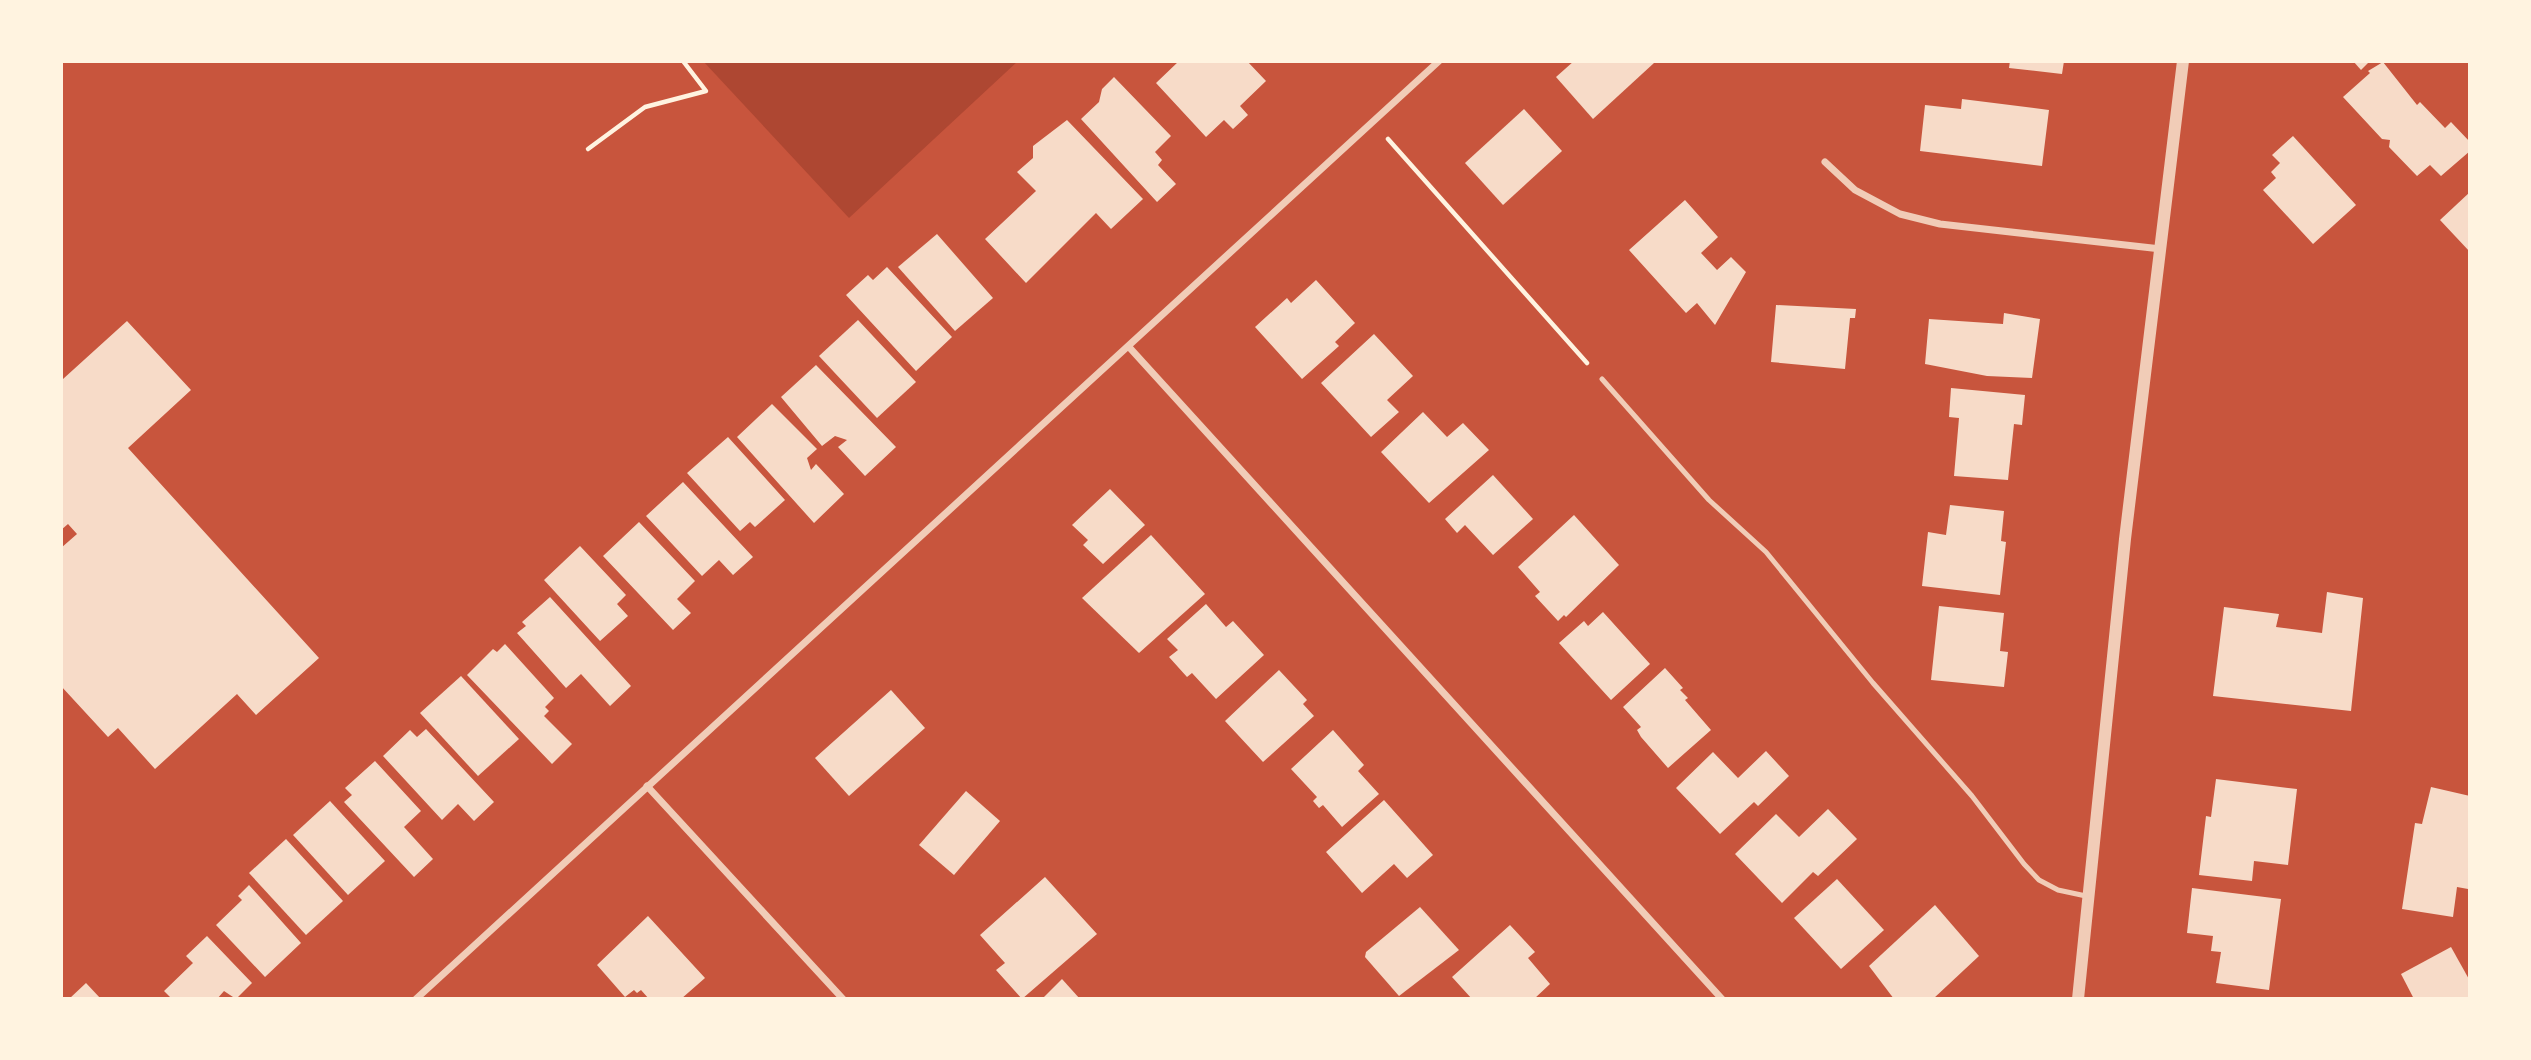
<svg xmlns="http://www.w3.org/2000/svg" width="2531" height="1060" font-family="'PT Sans',sans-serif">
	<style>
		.green { fill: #ae4732 }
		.building { fill: #f7dbc8 }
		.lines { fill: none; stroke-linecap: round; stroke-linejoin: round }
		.path { stroke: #fff3e0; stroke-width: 4.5 }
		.service { stroke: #f1ccb7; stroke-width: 5 }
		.minor { stroke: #f1ccb7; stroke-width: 7 }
		.tertiary { stroke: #f1ccb7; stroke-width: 12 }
	</style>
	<rect width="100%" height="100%" fill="#c8553d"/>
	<polygon class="green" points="703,61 1018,61 849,218"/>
	<g class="building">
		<polygon points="1179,61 1247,61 1266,81 1240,106 1248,115 1233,129 1224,120 1206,137 1156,83"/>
		<polygon points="1574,61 1652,61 1654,63 1593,119 1556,77"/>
		<polygon points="2010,61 2064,61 2062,74 2009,68"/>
		<polygon points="2353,61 2370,61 2361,70"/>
		<polygon points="2383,62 2417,105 2420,102 2445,128 2451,122 2470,142 2470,151 2441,176 2430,165 2417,176 2389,147 2390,140 2382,139 2343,97 2370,73 2368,71"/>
		<polygon points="1114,77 1171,136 1155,152 1162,160 1158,165 1176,184 1157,202 1081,119 1099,102 1102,89"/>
		<polygon points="1962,99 2049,110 2042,166 1920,151 1925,105 1961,109"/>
		<polygon points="1524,109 1562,151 1503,205 1465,163"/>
		<polygon points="1067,120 1143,199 1111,229 1096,213 1026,283 985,239 1036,191 1017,172 1033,158 1033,146"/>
		<polygon points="2293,136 2356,205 2313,244 2263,190 2276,178 2271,172 2280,163 2272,155"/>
		<polygon points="2470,192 2470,252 2440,220"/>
		<polygon points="1685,200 1718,237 1701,253 1717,270 1731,257 1746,272 1715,325 1697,303 1686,313 1629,250"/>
		<polygon points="937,234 993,298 955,331 898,267"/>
		<polygon points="887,267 952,337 916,371 846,295 868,275 873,280"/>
		<polygon points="1316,280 1355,323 1335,342 1339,346 1302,379 1255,327 1287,298 1291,303"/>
		<polygon points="1776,305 1856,309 1855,318 1850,318 1845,369 1771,362"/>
		<polygon points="2004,313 2040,319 2032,378 1987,376 1925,364 1929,319 2003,324"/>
		<polygon points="858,320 916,382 877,418 819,356"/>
		<polygon points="127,321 191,390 128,448 319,658 256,715 237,694 155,769 118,728 108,737 61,686 61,548 77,534 68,524 61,530 61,376 63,379"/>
		<polygon points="1374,334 1413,376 1387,400 1399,412 1371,437 1321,383"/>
		<polygon points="816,365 896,447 865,476 838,447 847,440 835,436 822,446 781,397"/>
		<polygon points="1951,388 2025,395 2022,425 2014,424 2008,480 1954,476 1959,418 1949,417"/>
		<polygon points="772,404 817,449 807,458 811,470 816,464 844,494 814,523 737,437"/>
		<polygon points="1423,412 1447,437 1463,423 1489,450 1429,503 1381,452"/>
		<polygon points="728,437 785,500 755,527 750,522 740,531 687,473"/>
		<polygon points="1493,475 1533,519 1493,555 1465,525 1457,533 1445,519"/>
		<polygon points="683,482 753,557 733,575 719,560 702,576 646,516"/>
		<polygon points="1110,489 1145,525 1103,564 1083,545 1088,540 1072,525"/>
		<polygon points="1950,505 2004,511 2001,541 2006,542 2000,595 1922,586 1928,532 1946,535"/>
		<polygon points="1574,515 1619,565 1566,617 1564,615 1558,621 1535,596 1540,592 1518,567"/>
		<polygon points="639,522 695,581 677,599 691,613 673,630 603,556"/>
		<polygon points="1151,535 1205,594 1139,653 1082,598"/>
		<polygon points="580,546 626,595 617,604 628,616 600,641 544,580"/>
		<polygon points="2327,592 2363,598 2351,711 2213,696 2224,607 2279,614 2276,627 2322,633"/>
		<polygon points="550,597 631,686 610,706 581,674 566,688 517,633 526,626 522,622"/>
		<polygon points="1206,604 1226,627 1233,621 1264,655 1216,699 1192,673 1187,677 1169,657 1178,650 1167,639"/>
		<polygon points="1939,606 2004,613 2000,651 2008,652 2004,687 1931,680"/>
		<polygon points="1603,612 1650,664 1611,700 1559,643 1584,621 1588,626"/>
		<polygon points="505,644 554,698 545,707 549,711 544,716 572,744 552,764 467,675 493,649 497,652"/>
		<polygon points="1665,668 1683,688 1680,690 1688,698 1685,700 1711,730 1668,768 1641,737 1637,730 1641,727 1623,707"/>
		<polygon points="1279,670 1307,700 1303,704 1314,716 1263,762 1225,721"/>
		<polygon points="461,676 519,739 478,776 420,713"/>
		<polygon points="891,690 925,728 849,796 815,758"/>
		<polygon points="426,729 494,802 474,821 458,804 442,820 383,756 410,730 417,737"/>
		<polygon points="1333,730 1364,765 1358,771 1379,794 1342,827 1323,805 1319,808 1313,801 1317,797 1291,769"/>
		<polygon points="1766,751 1789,776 1758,806 1754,802 1720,834 1676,788 1713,752 1738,778"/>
		<polygon points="375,761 421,811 404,827 433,859 414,877 344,802 352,795 345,788"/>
		<polygon points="2216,779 2297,789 2288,865 2254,861 2252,881 2199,875 2206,816 2211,817"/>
		<polygon points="2431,787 2470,796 2470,879 2468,889 2457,887 2453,917 2402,909 2415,823 2422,824"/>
		<polygon points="966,791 1000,821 954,875 919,845"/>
		<polygon points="1384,800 1433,855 1407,878 1394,864 1362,893 1326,852"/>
		<polygon points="330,801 385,861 348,895 293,835"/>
		<polygon points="1828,809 1857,839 1818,876 1813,872 1782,903 1735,854 1776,814 1799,837"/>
		<polygon points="286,839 343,901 306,935 249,873"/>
		<polygon points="1045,877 1097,934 1022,999 996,970 1005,963 980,935"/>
		<polygon points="1837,879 1884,930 1841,969 1794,918"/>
		<polygon points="249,885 301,943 265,977 216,925 242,900 238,896"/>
		<polygon points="2192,888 2281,899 2269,990 2216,983 2221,952 2211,951 2213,936 2187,933"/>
		<polygon points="1935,905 1979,956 1933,999 1894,999 1869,966"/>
		<polygon points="1420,907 1459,950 1399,996 1365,957 1366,952"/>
		<polygon points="648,916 705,978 681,999 649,999 641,990 637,993 634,990 625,997 597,965"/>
		<polygon points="1510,925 1535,952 1528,958 1550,984 1534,999 1472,999 1452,977"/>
		<polygon points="207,936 252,983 236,999 224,991 217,999 172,999 164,991 193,963 186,956"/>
		<polygon points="2451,947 2470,981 2470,999 2414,999 2401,974"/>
		<polygon points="1062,979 1080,999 1042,999"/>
		<polygon points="86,983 101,999 69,999"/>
	</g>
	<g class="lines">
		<g class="path">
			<polyline points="1388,139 1587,363"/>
			<polyline points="588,149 645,107 706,91 683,61"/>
		</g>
		<polyline class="service" points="1602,379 1709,500 1766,552 1873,683 1972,796 2024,864 2039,880 2058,890 2086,896"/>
		<g class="minor">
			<polyline points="1825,162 1855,190 1900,214 1940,224 2161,249"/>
			<polyline points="1129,347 1722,999"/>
			<polyline points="647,786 843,999"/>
			<polyline points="416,999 1439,61"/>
		</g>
		<polyline class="tertiary" points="2078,999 2125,539 2183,61"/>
	</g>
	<rect width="2531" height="1060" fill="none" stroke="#fff3e0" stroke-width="126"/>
</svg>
